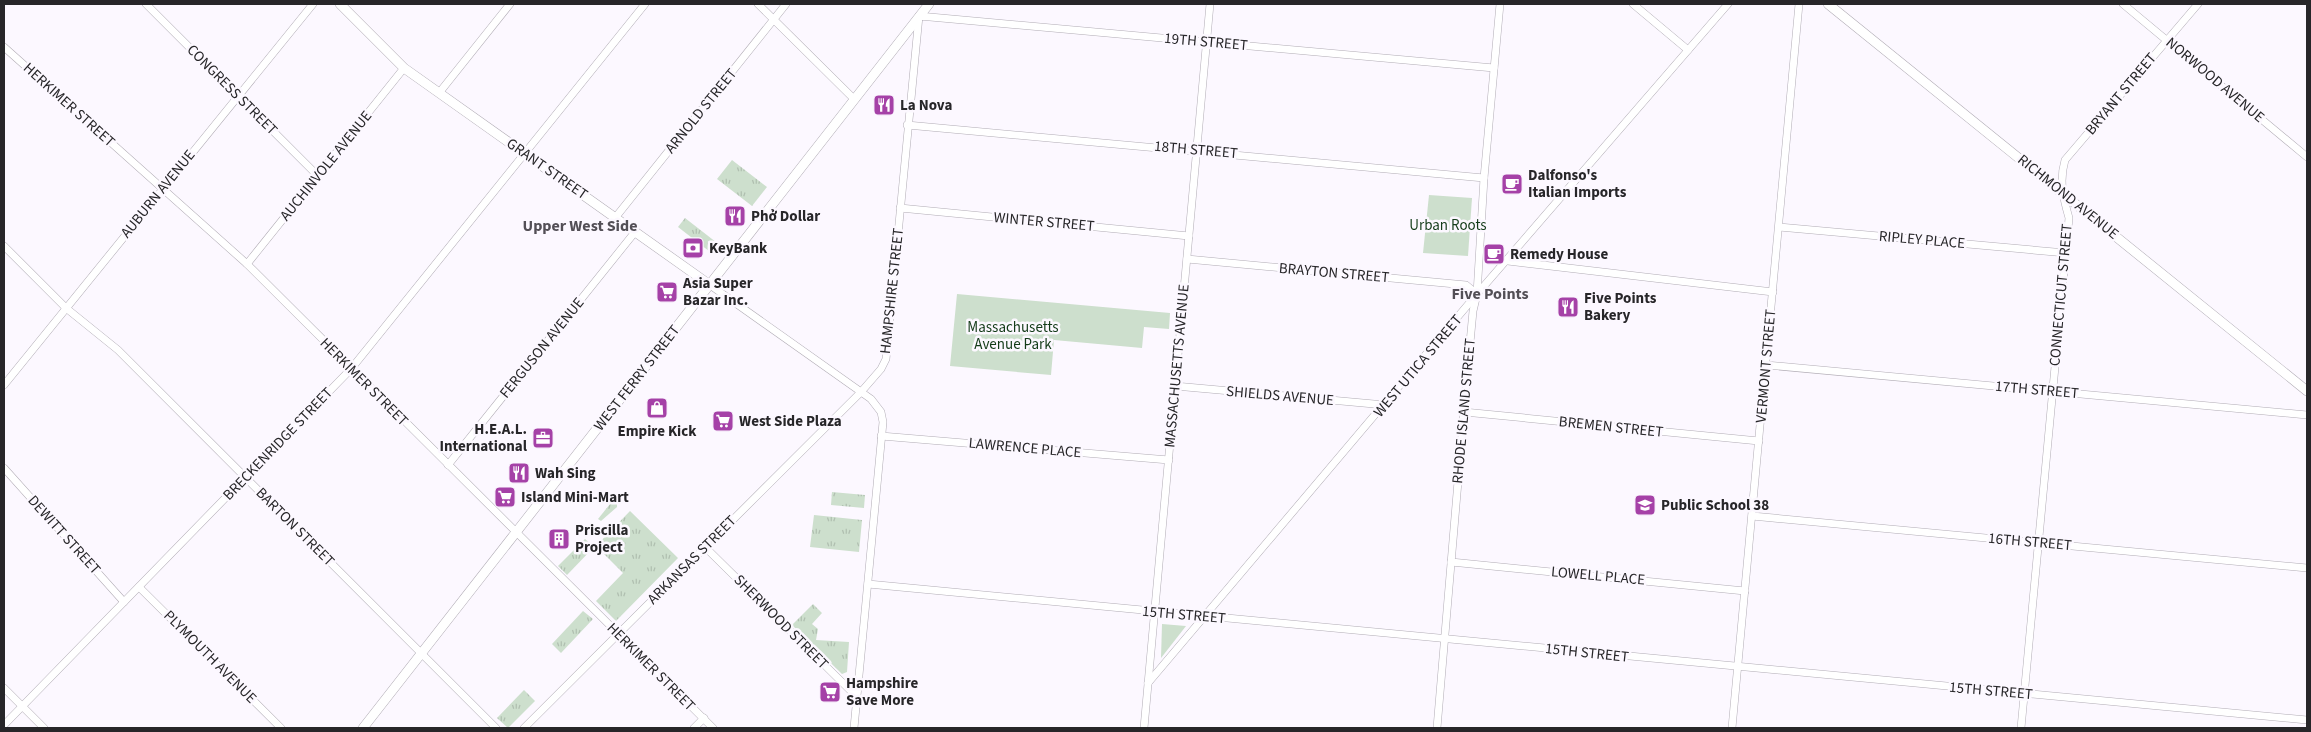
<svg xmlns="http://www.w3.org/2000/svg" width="2311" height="732" font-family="'Source Sans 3',sans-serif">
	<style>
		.grass { fill: url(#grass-tufts) }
		.green { fill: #cddfcd }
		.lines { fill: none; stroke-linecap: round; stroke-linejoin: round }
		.minor-casing { stroke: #b1acb5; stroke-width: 8 }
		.tertiary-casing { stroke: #b1acb5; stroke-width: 10 }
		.minor { stroke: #fff; stroke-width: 7 }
		.tertiary { stroke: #fff; stroke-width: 9 }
		.labels { text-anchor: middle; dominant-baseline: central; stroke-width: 5; stroke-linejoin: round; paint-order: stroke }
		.street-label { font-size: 15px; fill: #272629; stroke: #fcf8ff }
		.poi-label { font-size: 15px; font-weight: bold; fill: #272629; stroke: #fcf8ff; text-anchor: start }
		.park-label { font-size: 15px; fill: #133b18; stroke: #fcf8ff }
		.neighbourhood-label { font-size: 16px; font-weight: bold; fill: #534f56; stroke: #fcf8ff }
	</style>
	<defs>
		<pattern id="grass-tufts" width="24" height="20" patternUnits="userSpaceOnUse" patternTransform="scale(1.25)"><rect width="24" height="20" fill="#cddfcd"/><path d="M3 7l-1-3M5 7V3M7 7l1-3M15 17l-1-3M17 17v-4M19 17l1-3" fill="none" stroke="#b0bfb0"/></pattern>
	</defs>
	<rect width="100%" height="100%" fill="#fcf8ff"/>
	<g class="grass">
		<polygon points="732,160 767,187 752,206 717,179"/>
		<polygon points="685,218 721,246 714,255 678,227"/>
		<polygon points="832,492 865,495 864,508 831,505"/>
		<polygon points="614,499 617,502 617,507 601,521 598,519"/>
		<polygon points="630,511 678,558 616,621 596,601 623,573 596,546"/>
		<polygon points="814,515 862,520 859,552 810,547"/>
		<polygon points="585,539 594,547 567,575 558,566"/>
		<polygon points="813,604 822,613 812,624 818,629 816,640 849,642 847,672 842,674 792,625"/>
		<polygon points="583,611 593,619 561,653 552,644"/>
		<polygon points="524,690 535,701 508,728 497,718"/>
	</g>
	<g class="green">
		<polygon points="1429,195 1472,198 1468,256 1423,253"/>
		<polygon points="957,294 1170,313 1169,329 1144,327 1142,348 1054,340 1051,375 950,366"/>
		<polygon points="1162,624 1186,626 1161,658"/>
	</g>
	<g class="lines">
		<g class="minor-casing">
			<g id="minor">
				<polyline points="146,4 318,176"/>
				<polyline points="758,4 854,99"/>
				<polyline points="1633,4 1688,50"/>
				<polyline points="2123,4 2307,157"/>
				<polyline points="4,47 247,264 713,728"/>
				<polyline points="439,93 510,4"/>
				<polyline points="907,125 1484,178"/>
				<polyline points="900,208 1189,236"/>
				<polyline points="615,218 786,4"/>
				<polyline points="1779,227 2066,253"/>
				<polyline points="4,246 66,308 118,350 496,728"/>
				<polyline points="1187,259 1466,285 1477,294"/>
				<polyline points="1508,261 1773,292"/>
				<polyline points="247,264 404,68"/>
				<polyline points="710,285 871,399 881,412 883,422 854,728"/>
				<polyline points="1766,365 2307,415"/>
				<polyline points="4,385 313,4"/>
				<polyline points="1175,386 1385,405"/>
				<polyline points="1464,412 1759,441"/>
				<polyline points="881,436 1169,460"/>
				<polyline points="448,465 635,232"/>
				<polyline points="4,468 124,602"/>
				<polyline points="1752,516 2307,568"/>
				<polyline points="705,547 857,697"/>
				<polyline points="1451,562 1745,591"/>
				<polyline points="868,584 2307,720"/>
				<polyline points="139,587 281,728"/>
				<polyline points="1148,683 1477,294 1728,4"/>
				<polyline points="4,688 44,728"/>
				<polyline points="4,725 351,369 645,4"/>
				<polyline points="524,728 861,392 881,369 886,359 919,16 1494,68"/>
				<polyline points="694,728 704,718"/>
				<polyline points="1144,728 1210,4"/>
				<polyline points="1437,728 1468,364 1473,311 1477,294 1484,178 1500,4"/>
				<polyline points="1732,728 1799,4"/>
				<path d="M 2021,728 L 2069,218 C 2063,197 2059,181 2065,160 L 2198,4"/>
			</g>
		</g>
		<g class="tertiary-casing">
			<g id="tertiary">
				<polyline points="340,4 404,68 710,285"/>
				<polyline points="1828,4 2307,391"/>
				<polyline points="363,728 929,4"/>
			</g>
		</g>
		<use href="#minor" class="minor"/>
		<use href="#tertiary" class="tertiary"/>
	</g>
	<defs>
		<g id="restaurant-square" transform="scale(1.125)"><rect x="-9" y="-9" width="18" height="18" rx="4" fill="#a541a7" stroke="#fcf8ff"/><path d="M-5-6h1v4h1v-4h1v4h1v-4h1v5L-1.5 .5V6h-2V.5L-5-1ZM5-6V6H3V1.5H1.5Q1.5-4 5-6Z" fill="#fff"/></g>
		<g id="cafe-square" transform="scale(1.125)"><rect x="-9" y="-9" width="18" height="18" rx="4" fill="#a541a7" stroke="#fcf8ff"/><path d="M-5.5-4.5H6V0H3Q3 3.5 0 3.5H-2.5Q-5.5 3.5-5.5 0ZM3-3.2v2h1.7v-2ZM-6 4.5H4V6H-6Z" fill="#fff"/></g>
		<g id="bank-square" transform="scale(1.125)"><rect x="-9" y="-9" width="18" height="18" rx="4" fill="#a541a7" stroke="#fcf8ff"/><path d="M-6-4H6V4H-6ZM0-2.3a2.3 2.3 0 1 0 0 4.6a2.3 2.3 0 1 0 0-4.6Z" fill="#fff"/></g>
		<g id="supermarket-square" transform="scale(1.125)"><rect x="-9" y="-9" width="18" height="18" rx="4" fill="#a541a7" stroke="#fcf8ff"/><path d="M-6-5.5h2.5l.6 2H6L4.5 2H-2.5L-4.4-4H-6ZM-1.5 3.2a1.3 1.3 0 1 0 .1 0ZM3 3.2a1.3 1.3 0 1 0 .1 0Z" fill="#fff"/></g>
		<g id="shop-square" transform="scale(1.125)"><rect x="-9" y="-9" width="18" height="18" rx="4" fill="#a541a7" stroke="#fcf8ff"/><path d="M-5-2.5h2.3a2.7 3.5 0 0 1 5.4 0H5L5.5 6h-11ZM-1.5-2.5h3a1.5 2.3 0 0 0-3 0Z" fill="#fff"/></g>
		<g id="office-square" transform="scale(1.125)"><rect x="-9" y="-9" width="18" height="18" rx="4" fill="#a541a7" stroke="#fcf8ff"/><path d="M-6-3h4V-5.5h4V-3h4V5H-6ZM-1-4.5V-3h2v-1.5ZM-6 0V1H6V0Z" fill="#fff"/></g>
		<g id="school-square" transform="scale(1.125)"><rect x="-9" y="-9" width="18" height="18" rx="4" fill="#a541a7" stroke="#fcf8ff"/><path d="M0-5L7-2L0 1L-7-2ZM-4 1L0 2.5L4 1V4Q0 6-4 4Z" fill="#fff"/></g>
		<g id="building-square" transform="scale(1.125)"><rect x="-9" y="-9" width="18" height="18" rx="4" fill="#a541a7" stroke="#fcf8ff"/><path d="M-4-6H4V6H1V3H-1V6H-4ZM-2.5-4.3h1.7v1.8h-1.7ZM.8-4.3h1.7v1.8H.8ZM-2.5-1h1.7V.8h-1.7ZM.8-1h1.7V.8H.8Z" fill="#fff"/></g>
	</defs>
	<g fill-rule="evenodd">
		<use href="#restaurant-square" x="884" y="105"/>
		<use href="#cafe-square" x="1512" y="184"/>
		<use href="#restaurant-square" x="735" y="216"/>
		<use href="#bank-square" x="693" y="248"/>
		<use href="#cafe-square" x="1494" y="254"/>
		<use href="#supermarket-square" x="667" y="292"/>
		<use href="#restaurant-square" x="1568" y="307"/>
		<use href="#shop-square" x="657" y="408"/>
		<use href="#supermarket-square" x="723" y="421"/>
		<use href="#office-square" x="543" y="438"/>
		<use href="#restaurant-square" x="519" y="473"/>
		<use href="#supermarket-square" x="505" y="497"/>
		<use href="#school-square" x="1645" y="505"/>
		<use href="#building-square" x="559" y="539"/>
		<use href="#supermarket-square" x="830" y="692"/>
	</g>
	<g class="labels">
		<g class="street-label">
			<text transform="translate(1206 42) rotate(5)">19TH STREET</text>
			<text transform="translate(2215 80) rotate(40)">NORWOOD AVENUE</text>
			<text transform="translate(232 90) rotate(45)">CONGRESS STREET</text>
			<text transform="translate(2121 94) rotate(-50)">BRYANT STREET</text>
			<text transform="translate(69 105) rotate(42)">HERKIMER STREET</text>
			<text transform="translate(701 111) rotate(-51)">ARNOLD STREET</text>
			<text transform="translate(1196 150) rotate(5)">18TH STREET</text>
			<text transform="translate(326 166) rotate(-51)">AUCHINVOLE AVENUE</text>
			<text transform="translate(547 169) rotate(35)">GRANT STREET</text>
			<text transform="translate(158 194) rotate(-51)">AUBURN AVENUE</text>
			<text transform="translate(2068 197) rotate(39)">RICHMOND AVENUE</text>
			<text transform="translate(1044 222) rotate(5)">WINTER STREET</text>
			<text transform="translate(1922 240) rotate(5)">RIPLEY PLACE</text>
			<text transform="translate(1334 273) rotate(5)">BRAYTON STREET</text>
			<text transform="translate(892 291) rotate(-84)">HAMPSHIRE STREET</text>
			<text transform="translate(2061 295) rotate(-85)">CONNECTICUT STREET</text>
			<text transform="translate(542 348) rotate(-51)">FERGUSON AVENUE</text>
			<text transform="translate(1177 366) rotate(-85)">MASSACHUSETTS AVENUE</text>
			<text transform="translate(1418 366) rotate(-50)">WEST UTICA STREET</text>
			<text transform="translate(1766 366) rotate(-85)">VERMONT STREET</text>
			<text transform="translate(637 378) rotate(-52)">WEST FERRY STREET</text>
			<text transform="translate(364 382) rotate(45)">HERKIMER STREET</text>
			<text transform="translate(2037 390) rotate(5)">17TH STREET</text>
			<text transform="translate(1280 396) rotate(5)">SHIELDS AVENUE</text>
			<text transform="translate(1464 411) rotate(-85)">RHODE ISLAND STREET</text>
			<text transform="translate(1611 427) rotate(6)">BREMEN STREET</text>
			<text transform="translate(278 444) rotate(-46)">BRECKENRIDGE STREET</text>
			<text transform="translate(1025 448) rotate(5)">LAWRENCE PLACE</text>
			<text transform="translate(295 527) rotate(45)">BARTON STREET</text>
			<text transform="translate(64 535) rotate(48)">DEWITT STREET</text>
			<text transform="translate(2030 542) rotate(5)">16TH STREET</text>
			<text transform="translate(692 560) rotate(-45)">ARKANSAS STREET</text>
			<text transform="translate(1598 576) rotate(5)">LOWELL PLACE</text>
			<text transform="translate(1184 615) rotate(5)">15TH STREET</text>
			<text transform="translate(781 622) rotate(45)">SHERWOOD STREET</text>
			<text transform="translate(1587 653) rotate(6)">15TH STREET</text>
			<text transform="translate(210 657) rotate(45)">PLYMOUTH AVENUE</text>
			<text transform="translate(651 667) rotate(45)">HERKIMER STREET</text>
			<text transform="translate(1991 691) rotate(5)">15TH STREET</text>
		</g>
		<g class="poi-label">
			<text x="900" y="105">La Nova</text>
			<text x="1528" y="175">Dalfonso's<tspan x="1528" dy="17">Italian Imports</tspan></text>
			<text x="751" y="216">Phở Dollar</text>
			<text x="709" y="248">KeyBank</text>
			<text x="1510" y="254">Remedy House</text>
			<text x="683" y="283">Asia Super<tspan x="683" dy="17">Bazar Inc.</tspan></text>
			<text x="1584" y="298">Five Points<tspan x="1584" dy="17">Bakery</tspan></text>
			<text x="739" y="421">West Side Plaza</text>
			<text x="527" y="429" text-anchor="end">H.E.A.L.<tspan x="527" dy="17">International</tspan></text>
			<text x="657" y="431" text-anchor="middle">Empire Kick</text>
			<text x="535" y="473">Wah Sing</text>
			<text x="521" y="497">Island Mini-Mart</text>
			<text x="1661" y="505">Public School 38</text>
			<text x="575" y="530">Priscilla<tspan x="575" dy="17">Project</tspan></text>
			<text x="846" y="683">Hampshire<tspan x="846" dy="17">Save More</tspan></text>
		</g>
		<g class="park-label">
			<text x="1448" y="225">Urban Roots</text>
			<text x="1013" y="327">Massachusetts<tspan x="1013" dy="17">Avenue Park</tspan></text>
		</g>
		<g class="neighbourhood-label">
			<text x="580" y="226">Upper West Side</text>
			<text x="1490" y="294">Five Points</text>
		</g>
	</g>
	<rect width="2311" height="732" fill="none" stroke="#272629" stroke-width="10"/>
</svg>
